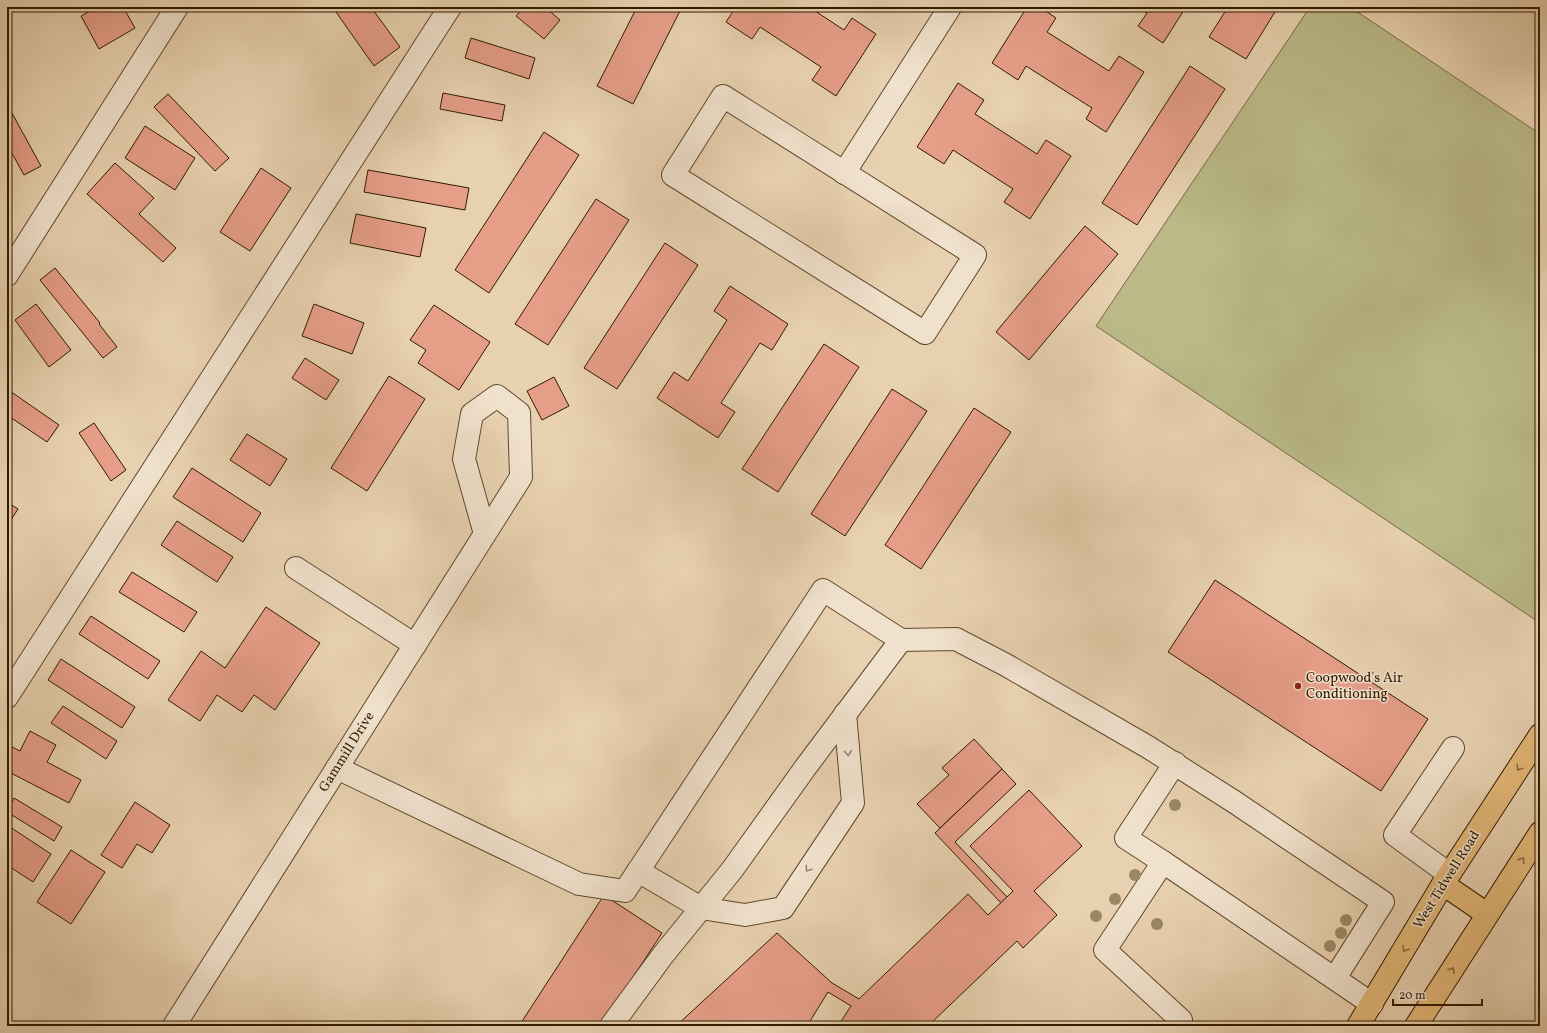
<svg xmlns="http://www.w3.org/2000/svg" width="1547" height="1033" font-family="Vollkorn,serif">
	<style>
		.green { fill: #baba88; stroke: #766a44 }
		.building { fill: #e69e89; stroke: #311a00 }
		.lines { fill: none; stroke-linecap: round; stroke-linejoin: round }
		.minor-casing { stroke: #5f482c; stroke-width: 24 }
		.major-casing { stroke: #311a00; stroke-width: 24 }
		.minor { stroke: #f0e1cc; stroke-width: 22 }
		.major { stroke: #e4b878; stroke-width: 22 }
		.tree { fill: #9a8766 }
		.oneway { stroke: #9a8770 }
		.oneway2 { stroke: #8a693c }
		.poi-dot { fill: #8f2418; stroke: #f0e1cc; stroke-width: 1.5 }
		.labels { text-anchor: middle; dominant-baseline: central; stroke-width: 3; stroke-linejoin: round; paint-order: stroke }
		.poi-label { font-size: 14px; fill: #311a00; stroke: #f0e1cc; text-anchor: start }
		.street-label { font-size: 14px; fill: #311a00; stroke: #f0e1cc }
	</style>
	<rect width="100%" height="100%" fill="#e8d1b0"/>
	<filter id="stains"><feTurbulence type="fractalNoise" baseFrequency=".005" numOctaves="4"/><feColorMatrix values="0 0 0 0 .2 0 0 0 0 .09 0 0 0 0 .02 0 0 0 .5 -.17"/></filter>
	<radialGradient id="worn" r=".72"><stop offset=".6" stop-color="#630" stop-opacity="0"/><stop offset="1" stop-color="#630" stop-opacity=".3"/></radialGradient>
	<polygon class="green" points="1310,7 1350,7 1540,134 1540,623 1096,326"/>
	<g class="building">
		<polygon points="98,7 123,7 135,28 99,49 81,16"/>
		<polygon points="343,7 371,7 400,47 374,66 336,12"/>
		<polygon points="524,7 545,7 560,20 544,39 516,16"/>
		<polygon points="637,7 682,7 633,104 597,86"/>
		<polygon points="736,7 809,7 844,30 852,18 876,34 836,96 812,80 821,67 760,27 752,39 726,22"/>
		<polygon points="1027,7 1040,7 1056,18 1047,32 1109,71 1119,56 1144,72 1106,132 1086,119 1092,108 1026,66 1018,80 992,63"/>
		<polygon points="1137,7 1186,7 1163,43 1138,26 1147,13"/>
		<polygon points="1228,7 1278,7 1246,59 1209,37"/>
		<polygon points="471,38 535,58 529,79 465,58"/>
		<polygon points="1190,66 1225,89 1137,225 1102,203"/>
		<polygon points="958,83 984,100 975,114 1037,154 1046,140 1071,156 1030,219 1004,202 1013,189 953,150 944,164 917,147"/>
		<polygon points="443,93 505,105 502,121 440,109"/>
		<polygon points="168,94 229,158 215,171 154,107"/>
		<polygon points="7,104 41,166 24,175 7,144"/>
		<polygon points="145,126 195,158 175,190 125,158"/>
		<polygon points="544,132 579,155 489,293 455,270"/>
		<polygon points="115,163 154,198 139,214 176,248 163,262 87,194"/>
		<polygon points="261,168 291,188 250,251 220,232"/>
		<polygon points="368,170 469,188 465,210 364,192"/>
		<polygon points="596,199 629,220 548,345 515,324"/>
		<polygon points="356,214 426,228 420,257 350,243"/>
		<polygon points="1085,226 1118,254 1029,360 996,332"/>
		<polygon points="665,243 698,265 617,389 584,368"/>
		<polygon points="55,268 100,323 99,324 117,347 103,358 40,280"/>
		<polygon points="730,286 788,324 772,350 760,343 721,403 735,412 718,438 657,398 674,372 688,381 727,320 714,311"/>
		<polygon points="36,304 71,350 49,367 15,320"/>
		<polygon points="314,304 364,323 352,354 302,336"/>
		<polygon points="434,305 490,342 459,390 418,363 426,350 410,340"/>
		<polygon points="824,344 859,367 778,492 742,469"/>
		<polygon points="305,358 339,380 326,400 292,378"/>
		<polygon points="389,376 425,399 367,491 331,468"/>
		<polygon points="554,377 569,406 542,420 527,391"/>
		<polygon points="7,389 59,425 47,442 7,415"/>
		<polygon points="892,389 927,411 845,536 811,514"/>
		<polygon points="974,408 1011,432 921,569 885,545"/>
		<polygon points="94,423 126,470 111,481 79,433"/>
		<polygon points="247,434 287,459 270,486 230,460"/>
		<polygon points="192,468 261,513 243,542 173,497"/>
		<polygon points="7,502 18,509 7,526"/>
		<polygon points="177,521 233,557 217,582 161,545"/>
		<polygon points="132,572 197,612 184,632 119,592"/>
		<polygon points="1215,580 1428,719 1381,791 1168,652"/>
		<polygon points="266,607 320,643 275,710 254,695 242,712 217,695 200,721 168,700 201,651 225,668"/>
		<polygon points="91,616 160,661 148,679 79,634"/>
		<polygon points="61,659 135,707 122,728 48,680"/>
		<polygon points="63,706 117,741 106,759 51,723"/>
		<polygon points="30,731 56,745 47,762 81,780 69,803 7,771 7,756 12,747 20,751"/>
		<polygon points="974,739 1002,769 940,828 917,804 949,775 942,768"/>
		<polygon points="1002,769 1016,784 955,842 1007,897 1001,903 935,833"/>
		<polygon points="1029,790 1082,846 1034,891 1057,915 1023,948 1017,941 928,1026 838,1026 851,1006 828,992 807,1026 676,1026 777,933 832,983 859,999 968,894 988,915 1013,891 970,846"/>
		<polygon points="14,798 62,827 54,841 7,812"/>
		<polygon points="135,802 170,825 152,853 137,844 122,868 101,855"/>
		<polygon points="7,825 51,854 33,882 7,865"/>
		<polygon points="71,850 105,872 71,924 37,902"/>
		<polygon points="604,895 662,933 601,1026 519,1026"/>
	</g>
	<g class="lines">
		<g class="minor-casing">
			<g id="minor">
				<polygon points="723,96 975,255 925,333 673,175"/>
				<polyline points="844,173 950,7"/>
				<polyline points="7,275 177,7"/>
				<polyline points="296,568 415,645"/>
				<polyline points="7,697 450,7"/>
				<polyline points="337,768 579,884 625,891 823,590 901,640 956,639 1006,665 1148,747 1233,801 1383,902 1335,978"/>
				<polyline points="1163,862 1126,838 1175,763"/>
				<polyline points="638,871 701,908 745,915 783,908 853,803 845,714"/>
				<polyline points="1449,874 1395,835 1453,748"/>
				<polyline points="1181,1020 1105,950 1163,862 1372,1004"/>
				<polyline points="174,1026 521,477 519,413 497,396 472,414 464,459 485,534"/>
				<polyline points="611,1026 663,955 732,870 805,768 901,640"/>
			</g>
		</g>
		<g class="major-casing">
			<g id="major">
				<polyline points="1443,884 1487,914"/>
				<polyline points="1358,1026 1443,884 1540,735"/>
				<polyline points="1416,1026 1540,833"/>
			</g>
		</g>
		<use href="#minor" class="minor"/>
		<use href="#major" class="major"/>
	</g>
	<g class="tree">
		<circle cx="1175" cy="805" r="6"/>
		<circle cx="1135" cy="875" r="6"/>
		<circle cx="1115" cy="899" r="6"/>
		<circle cx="1096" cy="916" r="6"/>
		<circle cx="1346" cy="920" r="6"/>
		<circle cx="1157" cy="924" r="6"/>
		<circle cx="1341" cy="933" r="6"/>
		<circle cx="1330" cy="946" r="6"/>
	</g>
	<defs><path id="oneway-chevron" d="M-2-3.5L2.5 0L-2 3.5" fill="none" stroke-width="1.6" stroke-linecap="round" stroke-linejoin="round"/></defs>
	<g class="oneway">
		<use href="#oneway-chevron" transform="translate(848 753) rotate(85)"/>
		<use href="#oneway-chevron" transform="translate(808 869) rotate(124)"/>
	</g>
	<g class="oneway2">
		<use href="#oneway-chevron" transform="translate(1519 768) rotate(123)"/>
		<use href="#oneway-chevron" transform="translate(1522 860) rotate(-57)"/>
		<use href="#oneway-chevron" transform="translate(1405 949) rotate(121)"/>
		<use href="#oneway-chevron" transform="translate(1452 970) rotate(-57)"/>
	</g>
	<circle class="poi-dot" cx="1298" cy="686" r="4"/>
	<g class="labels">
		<g class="poi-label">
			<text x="1306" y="678">Coopwood's Air<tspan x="1306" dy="16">Conditioning</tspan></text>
		</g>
		<g class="street-label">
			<text transform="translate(347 752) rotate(-58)">Gammill Drive</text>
			<text transform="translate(1447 880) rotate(-58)">West Tidwell Road</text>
		</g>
	</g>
	<rect width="1547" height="1033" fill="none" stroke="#e8d1b0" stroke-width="24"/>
	<rect x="8" y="8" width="1531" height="1017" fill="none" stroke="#311a00" stroke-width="2"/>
	<rect x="12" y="12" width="1523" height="1009" fill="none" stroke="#311a00"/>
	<path d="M1393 999v6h89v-6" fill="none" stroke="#311a00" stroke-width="2"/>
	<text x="1399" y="999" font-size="12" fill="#311a00" stroke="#f0e1cc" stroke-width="3" paint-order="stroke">20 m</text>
	<rect width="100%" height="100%" filter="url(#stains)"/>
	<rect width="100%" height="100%" fill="url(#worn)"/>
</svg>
